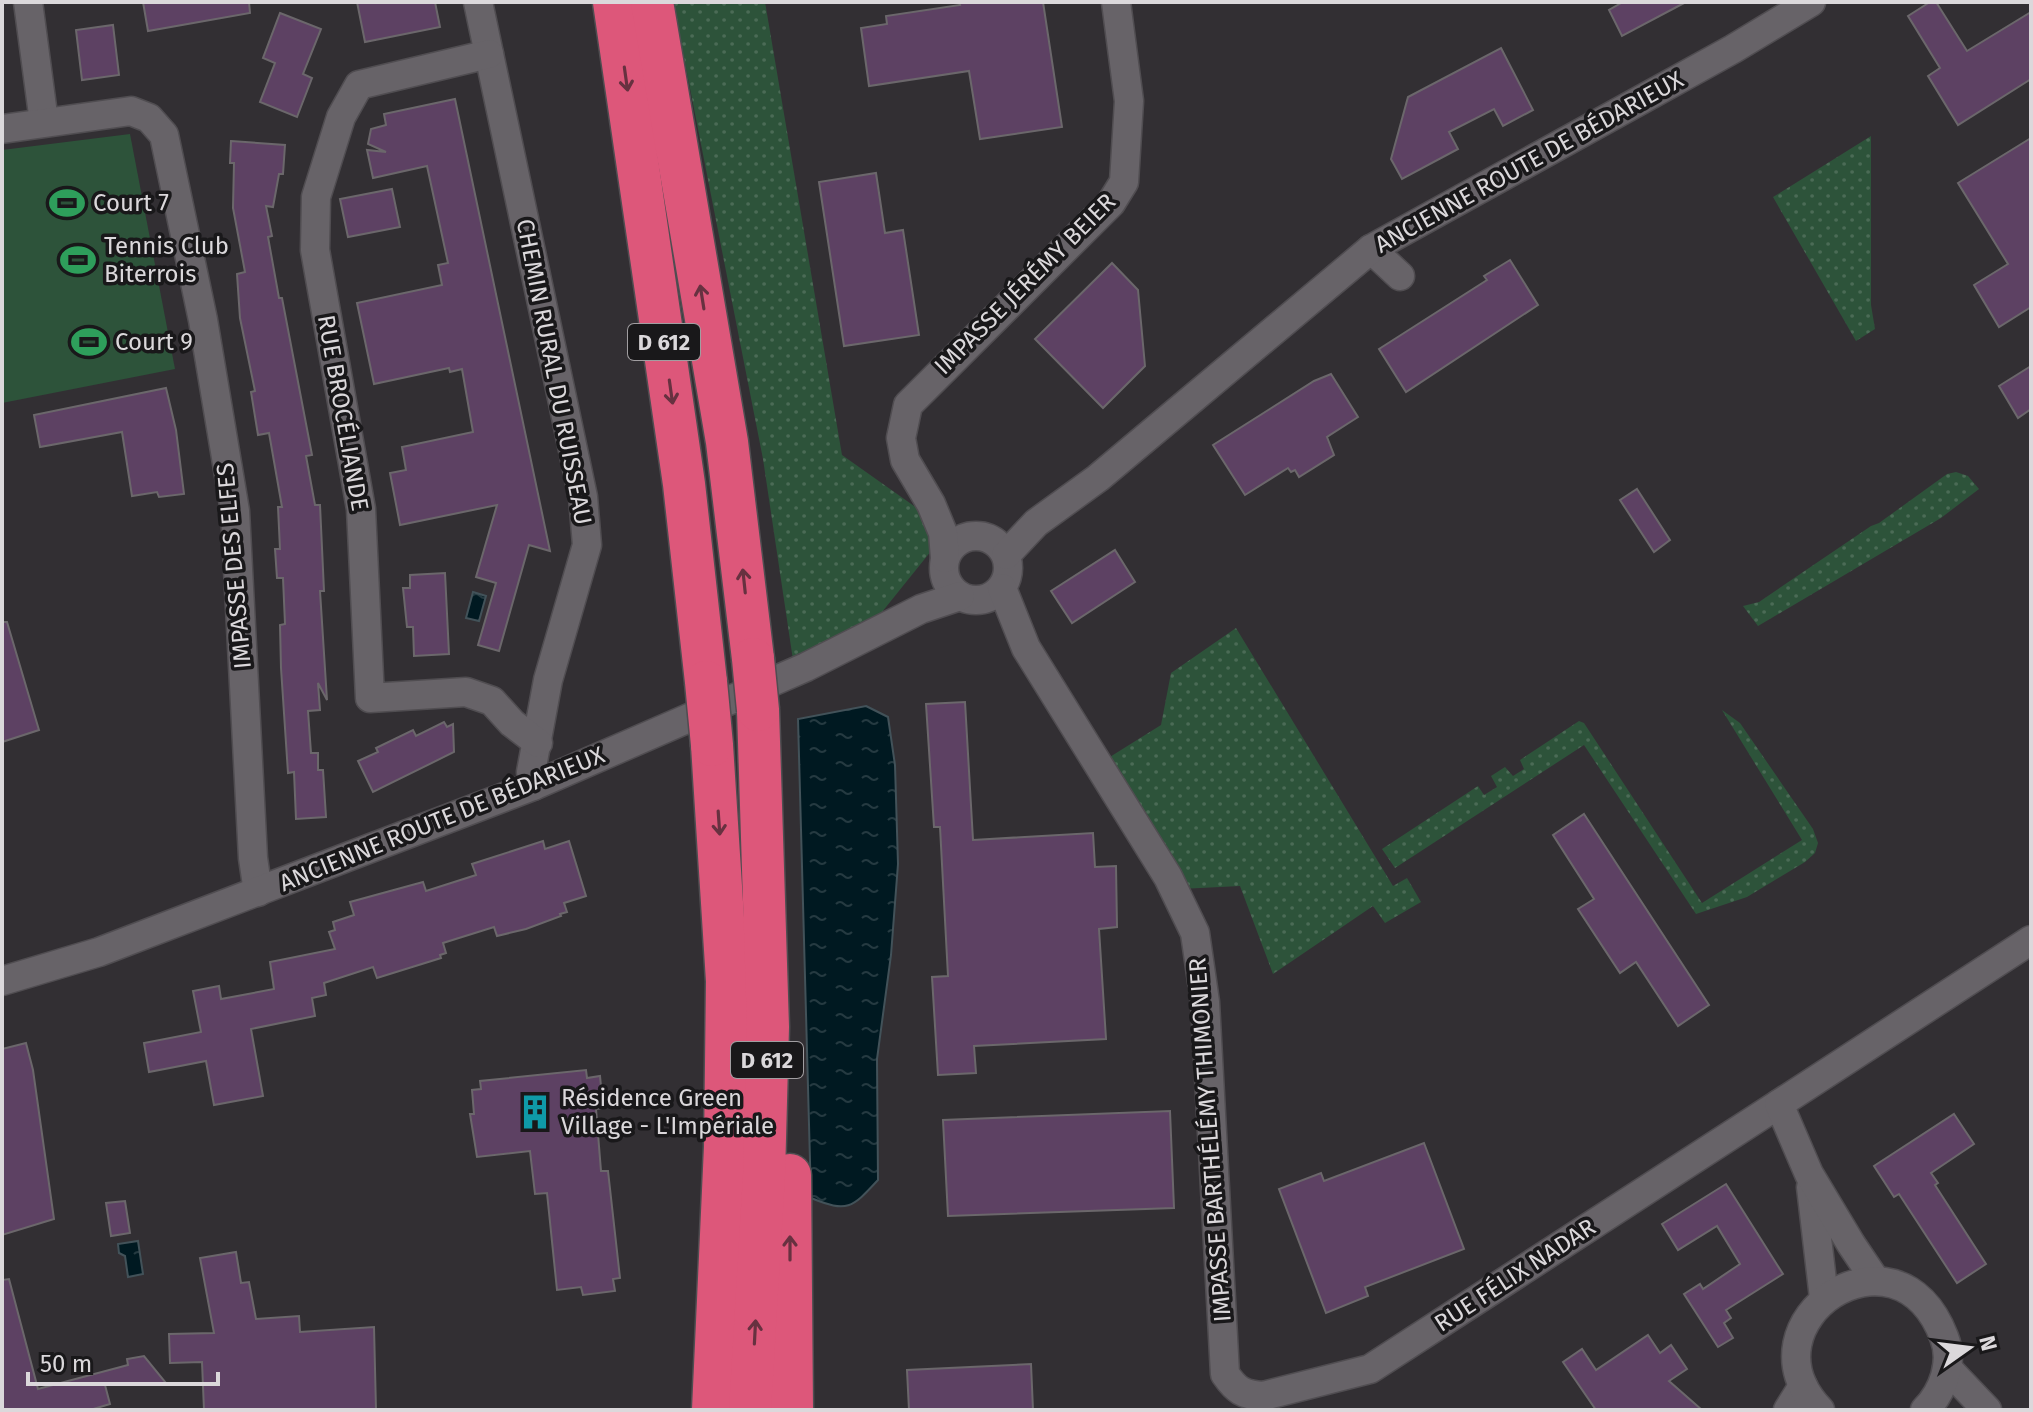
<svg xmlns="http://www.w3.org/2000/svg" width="2033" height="1412" font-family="'Fira Sans',sans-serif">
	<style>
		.grass { fill: url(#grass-dots) }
		.pitch { fill: #2d533a }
		.water { fill: url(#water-ripples); stroke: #425259; stroke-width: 2 }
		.building { fill: #5d4163; stroke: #6b676b; stroke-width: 2 }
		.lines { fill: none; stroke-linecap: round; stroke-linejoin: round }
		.minor-casing { stroke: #504d51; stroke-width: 31 }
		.highway-casing { stroke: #504d51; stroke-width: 45 }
		.minor { stroke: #676368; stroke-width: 28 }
		.highway { stroke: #dd577a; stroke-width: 42 }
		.highway-bridge-casing { stroke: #504d51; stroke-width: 45; stroke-linecap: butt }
		.highway-bridge { stroke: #dd577a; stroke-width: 42 }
		.oneway { stroke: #673140 }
		.labels { text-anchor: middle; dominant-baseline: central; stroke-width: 7; stroke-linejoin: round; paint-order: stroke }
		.shield { fill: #19181a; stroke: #a19ea1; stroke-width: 2 }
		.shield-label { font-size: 22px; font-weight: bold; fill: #dbd8db }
		.street-label { font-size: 24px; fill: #dbd8db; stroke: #19181a }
		.poi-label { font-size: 24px; fill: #dbd8db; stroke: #19181a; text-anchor: start }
	</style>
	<defs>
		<pattern id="grass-dots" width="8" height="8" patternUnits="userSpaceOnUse" patternTransform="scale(2)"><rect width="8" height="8" fill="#2d533a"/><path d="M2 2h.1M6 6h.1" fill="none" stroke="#4b6b56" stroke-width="1.8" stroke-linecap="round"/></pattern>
		<pattern id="water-ripples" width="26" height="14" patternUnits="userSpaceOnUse" patternTransform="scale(2)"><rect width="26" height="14" fill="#001921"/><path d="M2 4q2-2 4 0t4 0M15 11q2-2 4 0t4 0" fill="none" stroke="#253a41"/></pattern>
	</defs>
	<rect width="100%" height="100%" fill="#322f33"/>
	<g class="grass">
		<polygon points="673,2 765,2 842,455 948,530 878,617 793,660 763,459"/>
		<polygon points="1871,136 1871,305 1875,329 1856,341 1773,197"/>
		<polygon points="1956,472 1968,476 1979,489 1941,518 1758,626 1743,606 1759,602 1871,526 1879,523 1947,474"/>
		<polygon points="1236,628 1393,886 1407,878 1421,902 1385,923 1373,906 1273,974 1240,886 1180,889 1105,760 1161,725 1171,673"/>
		<polygon points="1722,710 1740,723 1813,829 1818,843 1815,853 1805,862 1747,897 1696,914 1584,745 1395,868 1382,849 1478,786 1484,795 1497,787 1491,776 1505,767 1513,776 1524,769 1520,760 1579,721 1584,723 1702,903 1802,840"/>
	</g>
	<polygon class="pitch" points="130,134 175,369 2,403 2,150"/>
	<g class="water">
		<polygon points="473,592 486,596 479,621 466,618"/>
		<path d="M 866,706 L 888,717 L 895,765 L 898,864 L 891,955 L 877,1059 L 878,1180 C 852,1208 848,1213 811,1198 L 798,719 Z"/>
		<polygon points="138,1241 143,1274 128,1277 125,1256 119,1253 118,1244"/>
	</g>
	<g class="building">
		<polygon points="143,2 249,2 250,13 148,31"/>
		<polygon points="357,2 435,2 440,27 365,42"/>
		<polygon points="959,2 1043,2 1062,127 980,139 969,71 869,86 861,28 887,24 886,16 960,5"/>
		<polygon points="1623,2 1686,2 1622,36 1609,10"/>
		<polygon points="1930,2 1936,2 1967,51 2031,12 2031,79 1958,125 1928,76 1940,68 1908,16"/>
		<polygon points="280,13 321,29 303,74 312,78 297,117 260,102 275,63 263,58"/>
		<polygon points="113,25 119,75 82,80 76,30"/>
		<polygon points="1501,48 1533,110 1503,126 1494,109 1449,132 1458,149 1402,179 1391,159 1408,97"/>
		<polygon points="455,99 550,551 529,545 499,651 478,645 496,583 476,577 497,505 400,525 390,473 406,470 402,447 473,432 462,369 450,372 449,368 374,384 357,303 442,285 438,265 448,263 427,166 373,178 367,150 386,152 368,144 371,129 386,125 384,114"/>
		<polygon points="2031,138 2031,307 1999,327 1974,285 2008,264 1958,183"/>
		<polygon points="231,141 285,145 283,174 279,174 273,207 266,206 272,236 268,237 279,298 282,298 312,455 306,456 315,505 320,505 324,591 320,591 327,700 318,683 320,710 308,711 311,753 318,753 318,770 323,770 326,817 296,819 294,772 288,773 281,668 280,625 285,624 283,578 277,578 275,549 280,549 278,507 282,507 269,433 258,435 251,392 255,391 240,318 237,274 245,272 233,208 234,163 230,163"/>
		<polygon points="876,173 885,233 903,230 919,335 844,346 819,182"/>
		<polygon points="392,189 400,227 348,237 340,199"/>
		<polygon points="1510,260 1538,305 1406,392 1379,349 1487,280 1484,276"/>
		<polygon points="1112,263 1138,290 1145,366 1103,408 1035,339"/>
		<polygon points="2031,366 2031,409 2018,418 1999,386"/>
		<polygon points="1331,374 1358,417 1327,437 1334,455 1299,477 1295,470 1291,472 1288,468 1245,495 1213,445 1314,381"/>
		<polygon points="166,388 176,430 184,494 159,497 157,492 132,496 122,432 40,447 34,415"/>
		<polygon points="1637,489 1670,540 1654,552 1620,500"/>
		<polygon points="1115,550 1135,582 1072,623 1051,591"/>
		<polygon points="445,573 449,654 414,656 413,627 407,627 403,588 410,588 410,575"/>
		<polygon points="2,622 7,622 39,730 2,742"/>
		<polygon points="965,702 973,840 1093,833 1095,867 1116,866 1117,927 1099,929 1106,1039 974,1046 976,1073 938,1075 932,977 948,976 940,827 934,827 926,704"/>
		<polygon points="444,722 447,727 453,724 454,752 373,792 358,761 378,752 376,748 413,730 416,736"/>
		<polygon points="1584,814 1709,1005 1678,1026 1636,962 1620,973 1578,909 1594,899 1553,835"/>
		<polygon points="543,841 545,849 569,841 586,896 564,903 567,912 560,914 561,916 526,929 497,936 494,927 443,943 446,953 440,955 441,958 377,978 373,967 324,983 326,995 312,998 315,1016 251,1029 263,1096 214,1105 206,1061 149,1072 144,1043 201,1032 193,991 219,986 221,999 274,989 270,962 335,949 329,932 335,930 333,922 354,915 350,902 423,882 426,891 476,875 472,864"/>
		<polygon points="26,1043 33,1070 54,1219 2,1235 2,1049"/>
		<polygon points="586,1070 587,1078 600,1076 603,1108 596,1109 601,1171 608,1171 620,1278 613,1279 615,1291 583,1295 581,1287 557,1290 547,1193 535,1194 530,1151 477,1157 470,1114 474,1114 472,1090 481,1089 480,1081"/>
		<polygon points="1170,1111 1174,1208 948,1216 943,1120"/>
		<polygon points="1954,1114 1974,1144 1931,1173 1938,1183 1935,1185 1986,1264 1957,1283 1899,1194 1894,1197 1874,1166"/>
		<polygon points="1424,1143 1464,1249 1365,1287 1368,1296 1326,1313 1279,1189 1321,1173 1324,1181"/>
		<polygon points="1726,1184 1783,1274 1726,1310 1731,1318 1724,1323 1733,1338 1718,1347 1684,1294 1700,1284 1703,1289 1740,1264 1717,1226 1678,1250 1662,1224"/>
		<polygon points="125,1201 130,1233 111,1236 106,1203"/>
		<polygon points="236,1252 241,1283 249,1282 256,1319 299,1316 300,1332 374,1327 376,1410 204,1410 202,1362 170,1363 169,1334 214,1333 200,1258"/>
		<polygon points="9,1279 38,1389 128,1365 127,1359 144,1356 166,1383 105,1385 110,1404 90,1410 2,1410 2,1280"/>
		<polygon points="1648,1335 1660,1353 1671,1345 1687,1369 1669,1381 1702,1410 1596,1410 1563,1362 1582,1349 1596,1370"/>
		<polygon points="1031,1364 1033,1410 909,1410 907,1370"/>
	</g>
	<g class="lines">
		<g class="minor-casing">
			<g id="minor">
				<polyline points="28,2 44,122"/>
				<polyline points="478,2 583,497 587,545 548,680 531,772 533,786"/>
				<polyline points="489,54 359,85 341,117 316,197 315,250 361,509 370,698 466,692 492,701 512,723 538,743"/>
				<polyline points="2,129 131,111 149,118 164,135 203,320 235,511 253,858 258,892"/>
				<polyline points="1371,249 1400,276"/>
				<circle cx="976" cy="568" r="32"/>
				<polyline points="1006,555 1036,523 1098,478 1371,249 1733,49 1811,2"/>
				<polyline points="945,558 943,533 931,504 905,460 901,438 908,405 1111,203 1124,182 1129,101 1116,2"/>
				<path d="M 1002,588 L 1026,648 L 1168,877 L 1195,933 L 1205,1002 L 1225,1374 C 1236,1390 1243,1395 1263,1396 L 1370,1369 L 1779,1104"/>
				<polyline points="2,981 99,952 533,786 806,667 921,609 960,596"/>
				<polyline points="1811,1187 1824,1298"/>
				<polyline points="1876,1281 1851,1244 1809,1174 1779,1104 2031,940"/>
				<polyline points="1947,1368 1987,1410"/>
				<polyline points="1788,1410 1803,1386"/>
				<path d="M 1820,1410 C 1736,1322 1897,1213 1944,1337 C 1954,1362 1943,1392 1925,1410"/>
			</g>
		</g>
		<g class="highway-casing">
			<g id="highway">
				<polyline points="614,2 684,484 706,682"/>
				<polyline points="652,2 727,442 753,659"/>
				<polyline points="712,745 727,981 725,1147 713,1410"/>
				<polyline points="790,1175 792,1410"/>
				<polyline points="750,1410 764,1175 768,1027 758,710"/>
			</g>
		</g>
		<use href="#minor" class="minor"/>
		<use href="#highway" class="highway"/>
		<g class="highway-bridge-casing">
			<g id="highway-bridge">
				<polyline points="753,659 758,710"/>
				<polyline points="706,682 712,745"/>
			</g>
		</g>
		<use href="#highway-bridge" class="highway-bridge"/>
	</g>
	<defs><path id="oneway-shaft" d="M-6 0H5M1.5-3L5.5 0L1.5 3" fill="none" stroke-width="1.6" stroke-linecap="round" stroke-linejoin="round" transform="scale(2)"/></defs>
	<g class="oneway">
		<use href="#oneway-shaft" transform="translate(626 79) rotate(82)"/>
		<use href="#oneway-shaft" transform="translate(702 297) rotate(-99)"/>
		<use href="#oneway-shaft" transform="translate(671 392) rotate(82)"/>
		<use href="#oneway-shaft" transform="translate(744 581) rotate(-96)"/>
		<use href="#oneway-shaft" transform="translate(719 823) rotate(86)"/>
		<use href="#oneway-shaft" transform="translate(790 1248) rotate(-90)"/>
		<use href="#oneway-shaft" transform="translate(755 1332) rotate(-87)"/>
	</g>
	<defs>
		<g id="stadium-bare" transform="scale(2.76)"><path d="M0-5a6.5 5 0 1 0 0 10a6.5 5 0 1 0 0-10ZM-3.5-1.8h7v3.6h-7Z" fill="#2e9e5b" stroke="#19181a" stroke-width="2.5" paint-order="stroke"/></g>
		<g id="building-bare" transform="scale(2.76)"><path d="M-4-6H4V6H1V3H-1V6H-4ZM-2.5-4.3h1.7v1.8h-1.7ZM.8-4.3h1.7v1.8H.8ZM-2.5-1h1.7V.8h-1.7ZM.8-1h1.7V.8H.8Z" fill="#0f9aa8" stroke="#19181a" stroke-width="2.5" paint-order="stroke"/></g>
	</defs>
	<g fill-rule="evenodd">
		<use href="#stadium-bare" x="67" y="203"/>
		<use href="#stadium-bare" x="78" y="260"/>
		<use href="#stadium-bare" x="89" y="342"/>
		<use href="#building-bare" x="535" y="1112"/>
	</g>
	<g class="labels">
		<g class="shield">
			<rect x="628" y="324" width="72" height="36" rx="6"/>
			<rect x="731" y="1042" width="72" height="36" rx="6"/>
		</g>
		<g class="shield-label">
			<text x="664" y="342">D 612</text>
			<text x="767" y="1060">D 612</text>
		</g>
		<g class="street-label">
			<text transform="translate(1529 162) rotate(-29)">ANCIENNE ROUTE DE BÉDARIEUX</text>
			<text transform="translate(1025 284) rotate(-45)">IMPASSE JÉRÉMY BEIER</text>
			<text transform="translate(554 372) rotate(79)">CHEMIN RURAL DU RUISSEAU</text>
			<text transform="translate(343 413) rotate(80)">RUE BROCÉLIANDE</text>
			<text transform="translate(234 566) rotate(-95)">IMPASSE DES ELFES</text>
			<text transform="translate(442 819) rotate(-22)">ANCIENNE ROUTE DE BÉDARIEUX</text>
			<text transform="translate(1210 1140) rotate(-94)">IMPASSE BARTHÉLÉMY THIMONIER</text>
			<text transform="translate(1515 1275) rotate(-33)">RUE FÉLIX NADAR</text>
		</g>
		<g class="poi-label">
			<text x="93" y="203">Court 7</text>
			<text x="104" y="246">Tennis Club<tspan x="104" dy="28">Biterrois</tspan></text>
			<text x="115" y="342">Court 9</text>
			<text x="561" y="1098">Résidence Green<tspan x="561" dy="28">Village - L'Impériale</tspan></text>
		</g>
	</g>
	<rect width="2033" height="1412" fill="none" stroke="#dbd8db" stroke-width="8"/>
	<g transform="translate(1969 1348) rotate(76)" stroke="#19181a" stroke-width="6" paint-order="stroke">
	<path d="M0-6L14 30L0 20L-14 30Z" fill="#dbd8db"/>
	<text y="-12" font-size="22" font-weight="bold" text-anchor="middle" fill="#dbd8db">N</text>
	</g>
	<path d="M28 1372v12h190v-12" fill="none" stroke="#dbd8db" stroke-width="4"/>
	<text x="40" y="1372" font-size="24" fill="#dbd8db" stroke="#19181a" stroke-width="6" paint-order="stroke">50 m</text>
</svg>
